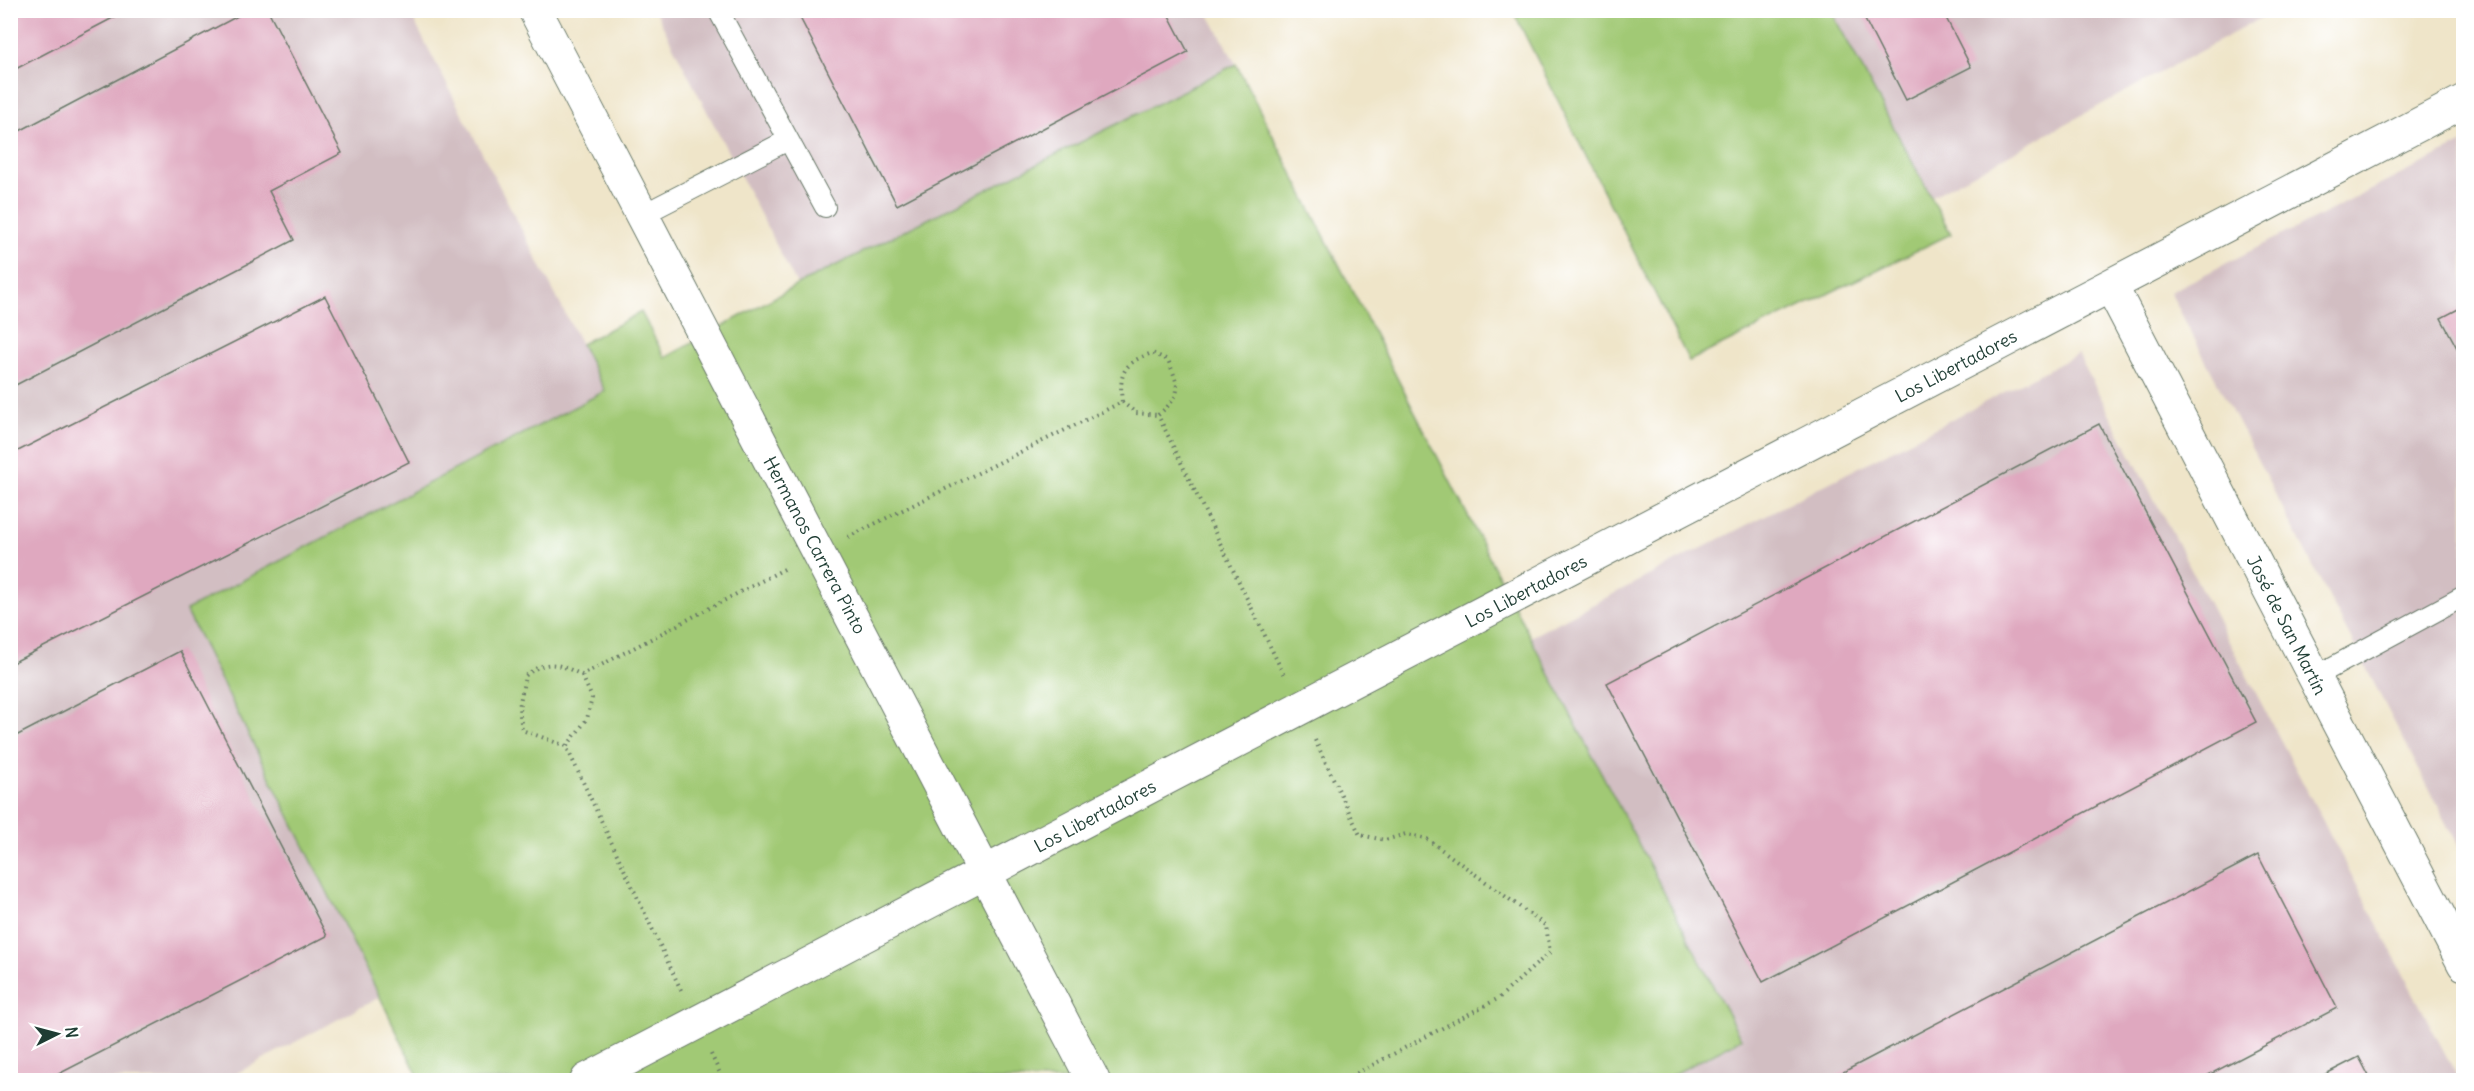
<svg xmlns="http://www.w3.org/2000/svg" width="2474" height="1091" font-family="Delius,sans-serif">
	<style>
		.industrial { fill: #d2bec2 }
		.green { fill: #a1c974; stroke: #608354; stroke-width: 1.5 }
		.building { fill: #dfa8bf }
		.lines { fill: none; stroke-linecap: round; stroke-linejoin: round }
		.service-casing { stroke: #687868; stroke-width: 22 }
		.minor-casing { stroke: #687868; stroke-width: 35 }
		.path { stroke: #687868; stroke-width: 4; stroke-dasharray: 1.5 4.5; stroke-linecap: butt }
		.service { stroke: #fff; stroke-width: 20 }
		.minor { stroke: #fff; stroke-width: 33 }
		.labels { text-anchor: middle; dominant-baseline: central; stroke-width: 6; stroke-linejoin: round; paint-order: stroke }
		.street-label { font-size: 18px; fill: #1f3d34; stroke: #fff }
	</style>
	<rect width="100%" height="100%" fill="#fff"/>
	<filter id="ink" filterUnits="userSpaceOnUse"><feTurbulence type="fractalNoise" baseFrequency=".0167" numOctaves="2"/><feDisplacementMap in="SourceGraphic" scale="12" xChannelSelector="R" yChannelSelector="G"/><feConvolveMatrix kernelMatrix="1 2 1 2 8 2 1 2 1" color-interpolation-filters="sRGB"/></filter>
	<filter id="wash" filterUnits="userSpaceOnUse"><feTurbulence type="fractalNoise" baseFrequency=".008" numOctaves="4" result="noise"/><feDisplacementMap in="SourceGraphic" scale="24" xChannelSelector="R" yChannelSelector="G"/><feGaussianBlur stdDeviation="1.35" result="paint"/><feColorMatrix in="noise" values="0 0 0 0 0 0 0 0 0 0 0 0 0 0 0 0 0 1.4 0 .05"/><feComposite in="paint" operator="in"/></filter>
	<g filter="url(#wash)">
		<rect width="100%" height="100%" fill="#efe5c9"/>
		<g class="industrial">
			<polygon points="10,11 409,11 605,391 186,610 380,997 224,1080 11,1080"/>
			<polygon points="655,11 1207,11 1236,64 797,285"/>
			<polygon points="1831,11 2274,11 1931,197"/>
			<polygon points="2463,143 2463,854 2170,292"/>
			<polygon points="2078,354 2459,1080 1663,1080 1741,1039 1530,637"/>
		</g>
		<g class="green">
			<polygon points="1513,11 1831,11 1951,234 1689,361"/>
			<polygon points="1236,64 1530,637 1741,1039 1663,1080 420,1080 380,997 186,610 605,391 581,344 641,312 665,358 797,285"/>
		</g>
		<g id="blocks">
			<g class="building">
				<polygon points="10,10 128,10 10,72"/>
				<polygon points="249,10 268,10 342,153 269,191 294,240 10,388 10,136"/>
				<polygon points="796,10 1166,10 1188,52 897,205"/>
				<polygon points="1860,10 1942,10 1971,67 1906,100"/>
				<polygon points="325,296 409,462 10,664 10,455"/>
				<polygon points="2464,306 2464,361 2441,318"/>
				<polygon points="2099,424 2256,722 1763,982 1607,683"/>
				<polygon points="180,651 327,936 47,1080 10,1080 10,739"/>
				<polygon points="2258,855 2337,1008 2199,1080 1828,1080"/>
				<polygon points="2359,1057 2371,1080 2314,1080"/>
			</g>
		</g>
	</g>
	<g filter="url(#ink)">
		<use href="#blocks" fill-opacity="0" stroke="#687868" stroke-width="1.5"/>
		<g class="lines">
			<g class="service-casing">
				<g id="service">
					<polyline points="718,10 825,207"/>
					<polyline points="642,215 788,140"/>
					<polyline points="2314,677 2464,596"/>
				</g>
			</g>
			<g class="minor-casing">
				<g id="minor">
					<polyline points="535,10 1093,1080"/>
					<polyline points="2111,286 2464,964"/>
					<polyline points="587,1080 2464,101"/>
				</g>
			</g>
			<g class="path">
				<polyline points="1122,402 1136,413 1158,415"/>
				<path d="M 848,537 L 1122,402 C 1119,373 1123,363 1152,353 L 1168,360 C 1180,389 1183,394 1158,415 L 1285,677"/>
				<polyline points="1315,740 1360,835 1385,840 1406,834 1427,839 1546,926 1550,952 1499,998 1344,1080"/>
				<polyline points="567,746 587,719 592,698 582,675"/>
				<path d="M 681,990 L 566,746 L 522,730 L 519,708 L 525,676 C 547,658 559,664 582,675 L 788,567"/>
				<polyline points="711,1054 723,1080"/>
			</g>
			<use href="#service" class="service"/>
			<use href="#minor" class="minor"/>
		</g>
	</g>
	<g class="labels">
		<g class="street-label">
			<text transform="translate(1956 366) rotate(-28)">Los Libertadores</text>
			<text transform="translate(815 545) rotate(62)">Hermanos Carrera Pinto</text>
			<text transform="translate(1526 591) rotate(-28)">Los Libertadores</text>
			<text transform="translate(2287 625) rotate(63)">José de San Martín</text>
			<text transform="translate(1095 816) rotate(-28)">Los Libertadores</text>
		</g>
	</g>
	<rect width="2474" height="1091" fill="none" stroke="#fff" stroke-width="36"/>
	<g transform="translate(57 1034) rotate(84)" stroke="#ffffff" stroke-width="4.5" paint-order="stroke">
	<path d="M0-4.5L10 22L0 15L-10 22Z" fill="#1f3d34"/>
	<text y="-9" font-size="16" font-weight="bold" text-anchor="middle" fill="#1f3d34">N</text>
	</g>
</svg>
